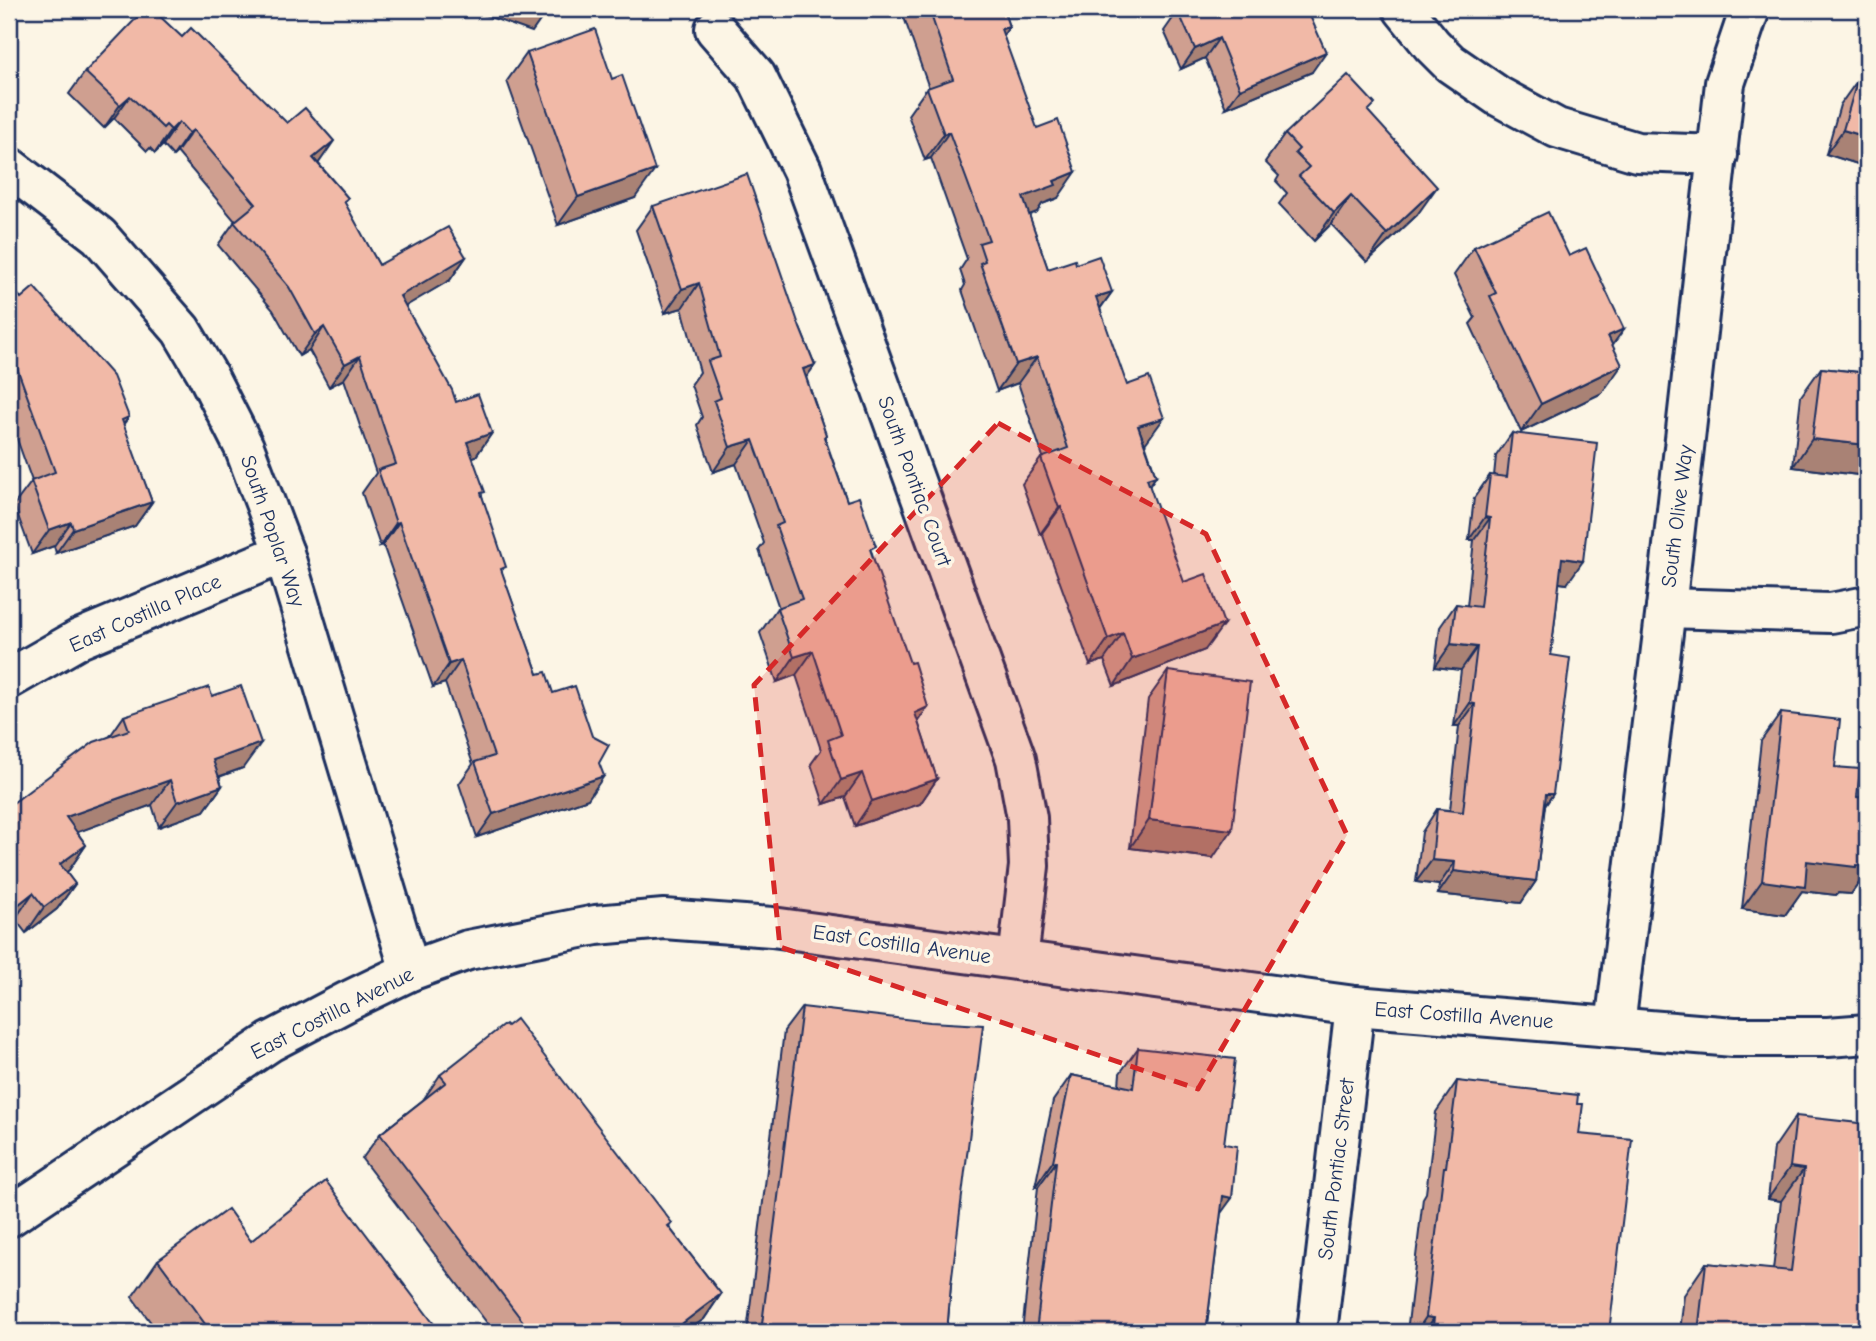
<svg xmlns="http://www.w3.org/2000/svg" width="1876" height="1341" font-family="'Comic Neue',sans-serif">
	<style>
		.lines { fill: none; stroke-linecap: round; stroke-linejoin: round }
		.minor-casing { stroke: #1b2f5e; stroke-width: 44 }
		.minor { stroke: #fcf5e5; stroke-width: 38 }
		.wall { fill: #cf9f90; stroke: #1b2f5e; stroke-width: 2 }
		.shaded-wall { fill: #a98275; stroke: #1b2f5e; stroke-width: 2 }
		.building { fill: #f1b9a7; stroke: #1b2f5e; stroke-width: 2 }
		.marked { fill: #d62828; fill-opacity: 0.2; stroke: #d62828; stroke-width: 5; stroke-dasharray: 14 9; stroke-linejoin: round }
		.labels { text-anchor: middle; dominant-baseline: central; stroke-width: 7; stroke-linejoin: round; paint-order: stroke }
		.street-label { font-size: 21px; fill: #1b2f5e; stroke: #fcf5e5 }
	</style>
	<rect width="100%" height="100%" fill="#fcf5e5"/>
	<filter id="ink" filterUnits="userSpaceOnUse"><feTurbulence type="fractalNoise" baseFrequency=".0143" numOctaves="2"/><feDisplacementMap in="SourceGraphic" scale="14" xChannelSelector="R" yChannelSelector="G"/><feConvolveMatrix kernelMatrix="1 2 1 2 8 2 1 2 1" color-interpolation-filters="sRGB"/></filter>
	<g filter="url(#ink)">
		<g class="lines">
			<g class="minor-casing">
				<g id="minor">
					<polyline points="1403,9 1432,45 1450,63 1498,96 1557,128 1637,152 1718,155"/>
					<polyline points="715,29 756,76 802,170 1016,759 1027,818 1029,866 1018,960"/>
					<polyline points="9,167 99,236 181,330 206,372 244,447 284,553 410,971"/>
					<polyline points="1666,608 1831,613 1867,606"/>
					<polyline points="9,679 79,639 284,553"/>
					<polyline points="1615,1026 1666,608 1725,83 1750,9"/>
					<polyline points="9,1217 270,1042 348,1001 410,971 468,950 596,925 664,919 772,927 1355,1006 1734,1037 1828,1037 1867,1034"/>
					<polyline points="1317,1332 1355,1006"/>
				</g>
			</g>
			<use href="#minor" class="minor"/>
		</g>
		<g class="wall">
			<polygon points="901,9 1003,9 1009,27 1003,35 1058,198 1042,204 1037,212 1029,215 1048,269 1076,264 1112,292 1100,309 1156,476 1149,486 1205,650 1114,686 1104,660 1090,665 1042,533 1040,534 1022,484 1041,458 1043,457 1018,383 997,391 962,290 965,285 960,270 967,259 931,158 925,160 908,115 927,88 929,88"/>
			<polygon points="1179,9 1307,9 1312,72 1226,108 1205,58 1181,69 1164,31 1178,11 1180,10"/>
			<polygon points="527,53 635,198 558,225 507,81"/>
			<polygon points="85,72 318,163 348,198 344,203 379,265 466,257 450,280 405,306 456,402 492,433 476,456 472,457 482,496 502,573 538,674 553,693 599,763 588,799 477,837 459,784 473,764 445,683 433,687 383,545 380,546 362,493 376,473 344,379 329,387 309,350 299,356 273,310 218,245 235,221 177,152 173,156 163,145 155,153 150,148 147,151 114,118 104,128 69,94"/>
			<polygon points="1857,81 1867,167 1826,154 1840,105"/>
			<polygon points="1369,113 1417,215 1367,262 1331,224 1314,241 1279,204 1287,193 1276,181 1279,176 1265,162 1285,134"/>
			<polygon points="653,206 800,328 815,365 806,377 826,435 825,438 847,501 872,553 918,722 937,779 920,804 855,826 845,797 824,804 811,764 821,750 796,675 777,682 760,633 777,608 779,608 759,550 764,543 736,464 713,472 697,425 702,417 691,385 700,372 682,308 665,313 636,230"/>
			<polygon points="1474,247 1569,256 1612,345 1602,393 1521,432 1470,324 1475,318 1454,275"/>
			<polygon points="9,285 129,417 123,425 152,502 135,526 56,553 54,546 32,554 14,505 32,481 9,417"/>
			<polygon points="1821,368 1867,373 1867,476 1793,467 1801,396"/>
			<polygon points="1512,433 1567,584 1559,583 1551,655 1553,794 1545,806 1536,881 1521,903 1438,894 1439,885 1416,882 1422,832 1437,809 1450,810 1459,726 1454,726 1461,670 1435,667 1440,627 1456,604 1467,606 1474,540 1469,540 1474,498 1490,475 1494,476 1496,456"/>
			<polygon points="1168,671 1213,858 1130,848 1148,699"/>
			<polygon points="212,696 243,768 219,777 222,786 204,811 159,827 152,805 77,832 86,845 69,870 66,872 75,884 57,909 26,933 15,919 9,924 9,806 110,736 124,716"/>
			<polygon points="1781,713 1835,767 1857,797 1867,798 1867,872 1851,894 1838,893 1836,895 1802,891 1785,915 1742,909 1761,741"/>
			<polygon points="802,1007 951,1285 947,1332 747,1332 784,1031"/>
			<polygon points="1138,1048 1224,1144 1232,1198 1221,1212 1206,1332 1022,1332 1038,1187 1035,1187 1053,1101 1071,1075 1119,1085 1120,1073"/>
			<polygon points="440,1075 672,1223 669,1227 721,1294 704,1319 686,1332 494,1332 362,1159 380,1134 423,1100"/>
			<polygon points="1457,1081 1577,1104 1579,1134 1609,1332 1407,1332 1423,1198 1426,1193 1436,1112"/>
			<polygon points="1796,1116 1867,1332 1680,1332 1684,1295 1706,1263 1773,1270 1781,1201 1768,1199 1774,1148"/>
			<polygon points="251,1241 440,1332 158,1332 132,1297 158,1260"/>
		</g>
		<g class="shaded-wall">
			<polygon points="467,9 536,9 546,12 532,32"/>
			<polygon points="1532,9 1550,9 1529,13"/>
			<polygon points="1009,27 991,53 1001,29"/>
			<polygon points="1219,38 1205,58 1181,69 1195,49"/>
			<polygon points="1326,52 1312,72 1226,108 1240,89"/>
			<polygon points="130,96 114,118 104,128 120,105"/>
			<polygon points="179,122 163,145 155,153 171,130"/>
			<polygon points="193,130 177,152 173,156 189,133"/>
			<polygon points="1843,130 1867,137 1867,167 1826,154"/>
			<polygon points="949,132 931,158 925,160 944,134"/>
			<polygon points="334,141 318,164 313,158"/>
			<polygon points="655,170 635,198 558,225 578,197"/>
			<polygon points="1076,172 1058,198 1042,204 1037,212 1005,224 1023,197 1054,181"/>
			<polygon points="1437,187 1417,215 1367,262 1387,234"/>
			<polygon points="1351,196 1331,224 1314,241 1334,213"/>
			<polygon points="466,257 450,280 384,319 400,296"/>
			<polygon points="699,283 682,308 665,313 682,289"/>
			<polygon points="1112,292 1093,318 1096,297"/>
			<polygon points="324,327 309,350 299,356 315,334"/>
			<polygon points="1624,329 1604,357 1608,336"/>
			<polygon points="360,356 344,379 329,387 345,364"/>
			<polygon points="1037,357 1018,383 997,391 1016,364"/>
			<polygon points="815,365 798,389 803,369"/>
			<polygon points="1622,365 1602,393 1521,432 1541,404"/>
			<polygon points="1164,418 1145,444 1138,426"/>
			<polygon points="492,433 476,456 451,465 467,442"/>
			<polygon points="1812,439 1867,445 1867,476 1793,467"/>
			<polygon points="753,440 736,464 713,472 730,447"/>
			<polygon points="1156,476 1138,503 1147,479"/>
			<polygon points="152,502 135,526 56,553 73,529"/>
			<polygon points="1061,507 1042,533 1040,534 1059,508"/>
			<polygon points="1485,517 1490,518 1474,540 1469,540"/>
			<polygon points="71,522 54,546 32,554 49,530"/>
			<polygon points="399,522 383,545 380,546 396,523"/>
			<polygon points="1562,558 1583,561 1567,584 1546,581"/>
			<polygon points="1224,624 1205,650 1114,686 1132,659"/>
			<polygon points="1123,633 1104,660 1090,665 1108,639"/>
			<polygon points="1451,644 1477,647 1461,670 1435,667"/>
			<polygon points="813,651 796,675 777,682 794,657"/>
			<polygon points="461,660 445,683 433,687 449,664"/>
			<polygon points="1470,703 1475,704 1459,726 1454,726"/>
			<polygon points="928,707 911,731 915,713"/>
			<polygon points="261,743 243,768 195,785 213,760"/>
			<polygon points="862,773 845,797 824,804 841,780"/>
			<polygon points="604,776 588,799 477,837 493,814"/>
			<polygon points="937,779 920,804 855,826 872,801"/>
			<polygon points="170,780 152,805 48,843 66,817"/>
			<polygon points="222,786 204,811 159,827 177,802"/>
			<polygon points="1546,794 1553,794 1537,817"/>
			<polygon points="1149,820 1232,830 1213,858 1130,848"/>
			<polygon points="86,845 69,870 43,890 60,864"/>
			<polygon points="1432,860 1455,862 1439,885 1416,882"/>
			<polygon points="1807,861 1867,866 1867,872 1851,894 1838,893 1836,895 1802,891 1785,915 1742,909 1762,881"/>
			<polygon points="1454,871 1536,881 1521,903 1438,894"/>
			<polygon points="75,884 57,909 26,933 44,907"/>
			<polygon points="33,893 15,919 9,924 9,912"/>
			<polygon points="1053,1161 1056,1162 1038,1187 1035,1187"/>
			<polygon points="1790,1167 1804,1169 1781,1201 1768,1199"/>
			<polygon points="1223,1196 1232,1198 1214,1223"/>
			<polygon points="721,1294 704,1319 686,1332 671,1332"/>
			<polygon points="1426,1317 1434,1318 1424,1332 1416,1332"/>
		</g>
		<g class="building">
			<polygon points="145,9 152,9 182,37 191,28 287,123 305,108 334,141 313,158 348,198 344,201 379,265 448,227 466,257 400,296 452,390 456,402 478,394 492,433 467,442 485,492 481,493 506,567 501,569 538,674 546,672 553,693 575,686 592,736 609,745 599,763 604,776 493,814 475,762 494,756 461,660 449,664 399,522 396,523 378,470 396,464 360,356 345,364 324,327 315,334 289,287 234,222 256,204 193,130 189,133 179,122 171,130 166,125 163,128 130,96 120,105 85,72"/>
			<polygon points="536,9 547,9 546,12"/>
			<polygon points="929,9 1003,9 1009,27 1001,29 1037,128 1058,120 1076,172 1054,181 1056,185 1023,197 1048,269 1075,260 1076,264 1099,256 1112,292 1096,297 1127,385 1149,377 1164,418 1138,426 1156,476 1147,479 1184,582 1206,574 1224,624 1132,659 1123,633 1108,639 1061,507 1059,508 1041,458 1068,448 1037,357 1016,364 980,263 985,261 979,243 989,240 949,132 944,134 927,88 953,79"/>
			<polygon points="1183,9 1307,9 1326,52 1240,89 1219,38 1195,49 1178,11"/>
			<polygon points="595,29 612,79 622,75 655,170 578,197 527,53"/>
			<polygon points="1348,75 1375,104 1368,111 1437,187 1387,234 1351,196 1334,213 1299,176 1309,167 1295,153 1299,149 1285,134"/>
			<polygon points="1857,81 1867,84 1867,137 1843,130"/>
			<polygon points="747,174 800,328 815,365 803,369 826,435 824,437 847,501 859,497 876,546 870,549 910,663 914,662 928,707 915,713 937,779 872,801 862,773 841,780 828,740 841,735 813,651 794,657 777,608 802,599 776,526 783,523 753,440 730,447 714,401 721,398 708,361 720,357 699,283 682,289 653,206"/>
			<polygon points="1548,212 1569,256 1586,248 1624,329 1608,336 1622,365 1541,404 1490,296 1496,293 1474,247"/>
			<polygon points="9,285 21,298 34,287 113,376 129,417 122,420 152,502 73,529 71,522 49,530 31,481 55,472 17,368 9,375"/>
			<polygon points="1821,368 1867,373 1867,445 1812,439"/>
			<polygon points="1512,433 1597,443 1583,561 1562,558 1551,655 1570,658 1553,794 1546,794 1536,881 1454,871 1455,862 1432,860 1437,809 1463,812 1475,704 1470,703 1477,647 1451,644 1456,604 1480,607 1490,518 1485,517 1490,475 1507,477"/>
			<polygon points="1168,671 1250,682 1232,830 1149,820"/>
			<polygon points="241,686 261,743 213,760 222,786 177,802 170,780 66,817 86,845 60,864 75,884 44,907 33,893 9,912 9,806 94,742 129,730 124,716 209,687 212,696"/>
			<polygon points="1781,713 1840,720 1835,767 1860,769 1857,797 1867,798 1867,866 1856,865 1856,867 1807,861 1805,887 1762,881"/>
			<polygon points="802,1007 930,1022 983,1025 951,1285 947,1332 761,1332"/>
			<polygon points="516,1019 672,1223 668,1226 721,1294 671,1332 531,1332 380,1134 446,1082 440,1075 505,1024 507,1026"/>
			<polygon points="1138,1048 1235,1059 1224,1144 1237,1146 1232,1198 1223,1196 1206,1332 1036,1332 1056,1162 1053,1161 1071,1075 1133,1088"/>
			<polygon points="1457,1081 1578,1095 1577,1104 1583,1104 1579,1134 1632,1139 1609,1332 1432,1332 1434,1318 1426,1317 1444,1167 1446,1167"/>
			<polygon points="1796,1116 1867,1124 1867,1332 1698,1332 1706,1263 1791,1271 1804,1169 1790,1167"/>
			<polygon points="326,1181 440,1332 211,1332 158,1260 228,1209 251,1241"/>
		</g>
	</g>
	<path class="marked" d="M 998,423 L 1206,534 L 1347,835 L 1198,1089 L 780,947 L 754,685 Z"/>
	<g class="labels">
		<g class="street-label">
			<text transform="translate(915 481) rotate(70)">South Pontiac Court</text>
			<text transform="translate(1677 516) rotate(-83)">South Olive Way</text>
			<text transform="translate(273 531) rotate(71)">South Poplar Way</text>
			<text transform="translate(145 613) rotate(-24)">East Costilla Place</text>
			<text transform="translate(902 944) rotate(8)">East Costilla Avenue</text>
			<text transform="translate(332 1013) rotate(-27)">East Costilla Avenue</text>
			<text transform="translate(1464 1015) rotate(4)">East Costilla Avenue</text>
			<text transform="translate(1336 1169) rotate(-83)">South Pontiac Street</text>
		</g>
	</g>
	<rect width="1876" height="1341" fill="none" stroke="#fcf5e5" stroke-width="35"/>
	<rect x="18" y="18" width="1841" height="1306" fill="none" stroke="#1b2f5e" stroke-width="2.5" filter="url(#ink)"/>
</svg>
